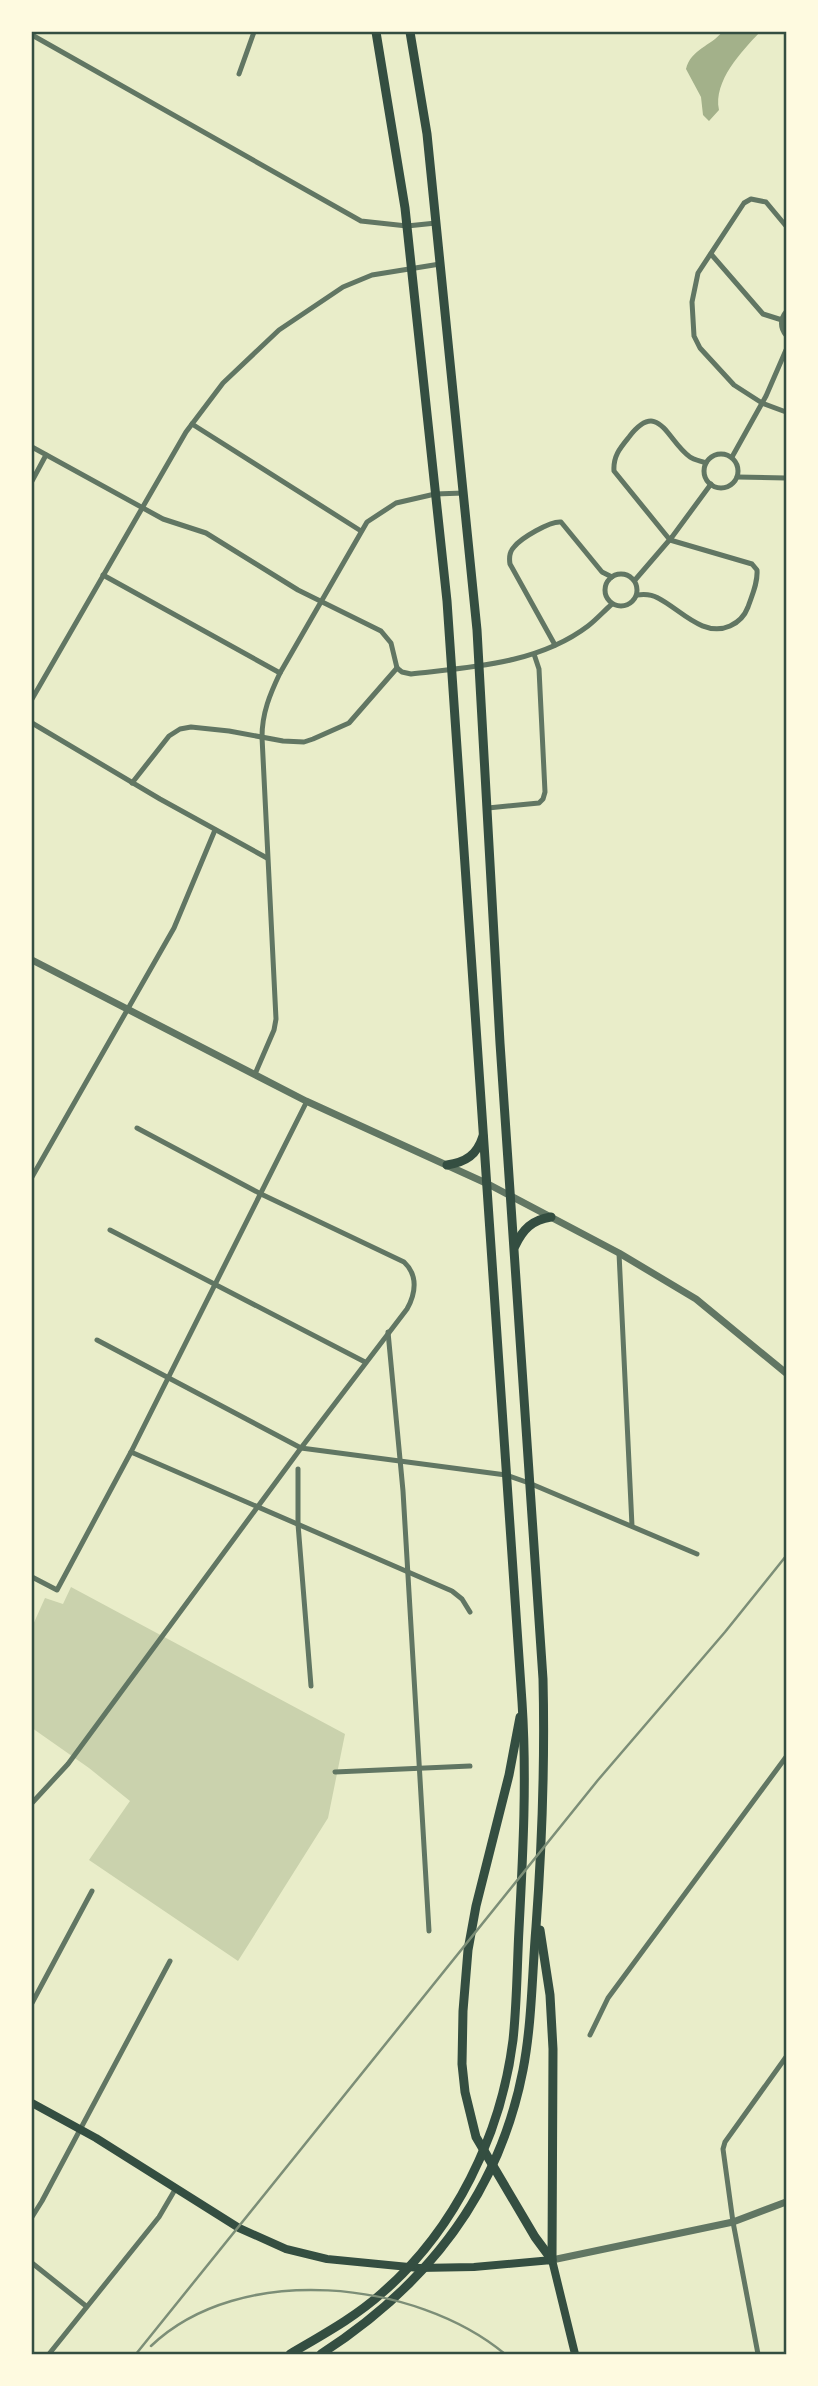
<svg xmlns="http://www.w3.org/2000/svg" width="818" height="2386" font-family="'Varela Round',sans-serif">
	<style>
		.green { fill: #cad2ad }
		.water { fill: #a3b18a }
		.lines { fill: none; stroke-linecap: round; stroke-linejoin: round }
		.minor { stroke: #617663; stroke-width: 5 }
		.tertiary { stroke: #617663; stroke-width: 7 }
		.secondary { stroke: #344e41; stroke-width: 8 }
		.primary { stroke: #344e41; stroke-width: 9 }
		.rail { stroke: #7c8e77; stroke-width: 2.5 }
		.neatline { fill: none; stroke: #344e41; stroke-width: 2.5 }
	</style>
	<rect width="100%" height="100%" fill="#e9edc9"/>
	<polygon class="green" points="71,1587 345,1734 328,1818 238,1961 89,1860 130,1801 89,1768 32,1728 32,1627 45,1598 63,1604"/>
	<path class="water" d="M 722,32 L 760,32 C 742,51 713,81 719,110 L 709,121 L 703,115 L 701,97 L 686,69 C 691,49 711,46 722,32 Z"/>
	<g class="lines">
		<g class="minor">
			<polyline points="32,35 361,221 407,226 436,223"/>
			<polyline points="239,74 254,32"/>
			<polyline points="786,226 766,202 751,199 744,203 698,273 692,302 694,336 700,348 734,385 762,403 786,412"/>
			<polyline points="711,254 763,314 782,320"/>
			<path d="M 786,312 C 780,319 780,328 786,335"/>
			<polyline points="192,424 361,531"/>
			<polyline points="32,447 163,519 206,533 298,590 381,631 391,643 397,668"/>
			<circle cx="721" cy="471" r="17"/>
			<polyline points="732,457 766,396 786,350"/>
			<polyline points="737,477 786,478"/>
			<polyline points="32,481 46,455"/>
			<circle cx="621" cy="590" r="16"/>
			<polyline points="103,575 280,673"/>
			<polyline points="635,580 672,537 711,484"/>
			<path d="M 637,595 C 644,594 651,594 658,598 C 680,609 703,638 730,626 C 739,622 745,615 748,607 C 752,595 758,583 757,570 L 752,564 L 670,540 L 614,471 C 613,456 620,448 629,437 C 659,398 667,441 690,457 C 694,460 701,461 706,463"/>
			<path d="M 555,645 L 510,564 C 509,558 509,552 514,547 C 521,538 550,521 561,522 L 602,572 L 612,577"/>
			<path d="M 397,668 L 402,672 L 411,674 C 471,667 538,664 588,626 C 596,620 604,611 612,604"/>
			<polyline points="32,699 186,432 223,383 279,330 343,287 372,275 440,264"/>
			<polyline points="32,723 160,799 267,858"/>
			<polyline points="132,783 169,736 180,729 191,727 229,731 283,741 304,742 313,739 349,723 397,668"/>
			<polyline points="488,808 539,803 543,799 545,792 539,669 534,654"/>
			<path d="M 255,1074 L 274,1030 L 276,1019 L 262,737 C 262,713 270,694 280,673 L 367,522 L 396,503 L 435,494 L 464,493"/>
			<polyline points="32,1177 174,928 215,830"/>
			<polyline points="110,1230 365,1362"/>
			<polyline points="619,1253 632,1526"/>
			<polyline points="388,1332 403,1491 429,1931"/>
			<polyline points="97,1340 301,1448 506,1475 529,1483 697,1554"/>
			<polyline points="131,1452 452,1591 462,1599 470,1612"/>
			<polyline points="298,1469 298,1524 311,1686"/>
			<polyline points="32,1577 57,1590 131,1452 307,1101"/>
			<polyline points="335,1772 470,1766"/>
			<path d="M 32,1803 L 68,1764 L 301,1448 L 407,1309 C 416,1293 418,1275 404,1262 L 261,1194 L 137,1128"/>
			<polyline points="32,2003 92,1891"/>
			<polyline points="590,2035 608,1998 786,1757"/>
			<polyline points="32,2217 42,2201 170,1961"/>
			<polyline points="32,2263 86,2306"/>
			<polyline points="49,2354 159,2217 176,2188"/>
			<polyline points="758,2354 733,2222 723,2149 725,2142 786,2057"/>
		</g>
		<g class="tertiary">
			<polyline points="32,960 306,1101 488,1184 619,1253 696,1299 786,1373"/>
			<polyline points="552,2260 733,2222 786,2202"/>
		</g>
		<polyline class="secondary" points="32,2103 96,2138 239,2228 286,2249 327,2259 419,2268 474,2267 552,2260 575,2354"/>
		<g class="primary">
			<path d="M 447,1165 C 466,1162 477,1155 483,1136"/>
			<path d="M 515,1246 C 523,1229 532,1220 551,1217"/>
			<polyline points="520,1717 509,1775 476,1906 468,1950 463,2011 462,2064 465,2092 476,2137 535,2237 552,2260"/>
			<polyline points="540,1930 550,1995 553,2049 552,2260"/>
			<path d="M 290,2354 C 322,2335 354,2318 382,2293 C 455,2230 501,2135 513,2040 C 517,2003 517,1966 519,1929 C 523,1853 527,1778 522,1702 L 447,601 L 405,208 L 376,32"/>
			<path d="M 321,2354 C 425,2287 499,2194 523,2070 C 532,2023 532,1974 536,1927 C 542,1845 545,1762 543,1679 L 500,1043 L 477,630 L 427,134 L 410,32"/>
		</g>
		<g class="rail">
			<path d="M 151,2346 C 240,2261 416,2280 505,2354"/>
			<polyline points="136,2354 598,1780 725,1632 786,1556"/>
		</g>
	</g>
	<rect width="818" height="2386" fill="none" stroke="#fefae0" stroke-width="66"/>
	<rect x="33" y="33" width="752" height="2320" class="neatline"/>
</svg>
